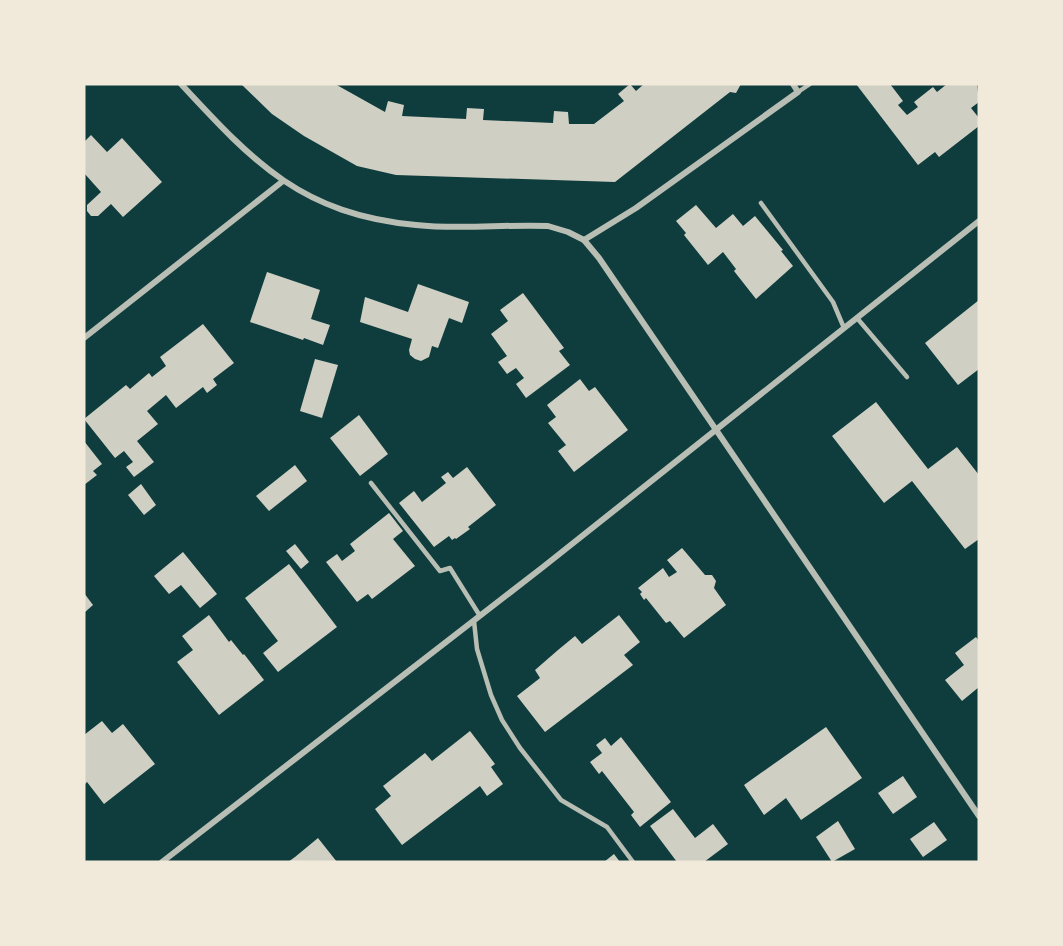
<svg xmlns="http://www.w3.org/2000/svg" width="1063" height="946" font-family="'Source Serif 4',serif">
	<style>
		.building { fill: #cfcfc3 }
		.lines { fill: none; stroke-linecap: round; stroke-linejoin: round }
		.service { stroke: #b8beb3; stroke-width: 4.5 }
		.minor { stroke: #b8beb3; stroke-width: 6 }
	</style>
	<rect width="100%" height="100%" fill="#0f3d3e"/>
	<g class="building">
		<polygon points="241,84 335,84 385,112 388,101 404,105 402,116 466,119 467,108 484,109 483,120 553,123 554,111 568,112 569,124 594,124 624,101 618,94 630,84 636,91 644,84 741,84 736,93 730,92 615,182 396,175 357,166 304,136 272,114"/>
		<polygon points="856,84 890,84 903,101 898,105 907,115 918,107 914,102 933,87 937,92 947,84 977,84 979,102 971,108 979,118 979,126 939,157 935,152 918,165"/>
		<polygon points="91,135 107,152 122,138 162,182 123,217 111,204 98,216 91,216 87,211 87,205 101,192 84,173 84,142"/>
		<polygon points="696,205 716,228 733,214 743,226 755,216 783,250 781,251 793,266 756,299 734,271 736,269 723,252 708,265 684,235 686,233 676,221"/>
		<polygon points="267,272 320,290 311,319 330,325 323,345 304,338 303,340 250,322"/>
		<polygon points="418,284 469,302 462,323 449,318 438,348 432,346 429,357 421,361 415,359 410,355 409,350 412,339 360,322 365,297 408,312"/>
		<polygon points="523,293 564,348 559,351 570,365 526,398 516,384 524,378 516,368 507,374 498,362 507,356 491,334 508,321 500,310"/>
		<polygon points="979,300 979,369 958,385 925,343"/>
		<polygon points="203,324 234,363 213,379 217,385 207,393 203,387 176,408 166,395 147,411 158,424 137,441 154,462 134,477 126,467 133,462 124,451 115,458 84,419 126,385 130,389 149,373 152,377 166,366 160,357"/>
		<polygon points="315,359 338,365 322,418 300,411"/>
		<polygon points="580,379 589,391 595,387 628,430 574,472 558,451 566,445 548,423 556,417 547,405"/>
		<polygon points="876,402 928,469 957,447 979,475 979,539 965,549 912,481 884,503 832,436"/>
		<polygon points="359,415 388,454 360,476 330,438"/>
		<polygon points="84,441 102,464 93,471 97,475 84,485"/>
		<polygon points="295,465 307,481 269,511 256,496"/>
		<polygon points="467,467 496,505 468,527 470,529 456,539 455,538 452,540 449,536 434,547 399,503 414,491 422,502 446,483 441,477 448,472 453,478"/>
		<polygon points="141,484 156,505 144,515 128,495"/>
		<polygon points="389,513 403,531 393,539 415,566 372,599 368,594 357,602 326,562 337,554 342,561 355,551 350,544"/>
		<polygon points="295,544 309,562 301,569 286,551"/>
		<polygon points="682,548 705,575 712,575 716,581 714,588 726,605 684,638 670,621 666,623 646,598 644,600 640,594 642,592 638,588 663,568 669,577 677,572 667,560"/>
		<polygon points="183,552 217,594 200,608 181,585 169,594 154,576"/>
		<polygon points="289,564 337,627 278,672 263,653 278,641 245,598"/>
		<polygon points="84,593 93,605 84,613"/>
		<polygon points="209,615 229,642 231,640 243,655 244,654 264,680 219,715 177,662 193,650 182,636"/>
		<polygon points="619,615 640,642 624,655 633,665 545,732 517,696 540,678 535,670 558,650 575,636 582,644"/>
		<polygon points="976,637 979,641 979,687 962,701 945,680 964,665 955,653"/>
		<polygon points="102,721 112,733 123,724 155,764 104,804 87,782 84,785 84,735"/>
		<polygon points="826,727 862,778 801,820 786,798 764,815 744,785"/>
		<polygon points="470,731 495,764 491,767 503,784 487,796 480,786 402,845 375,809 391,796 383,786 425,753 432,761"/>
		<polygon points="621,737 671,802 640,827 631,815 634,812 602,771 599,774 590,762 602,753 596,745 605,738 611,746"/>
		<polygon points="903,776 917,797 893,814 878,793"/>
		<polygon points="673,809 695,838 713,824 728,844 704,862 677,862 650,826"/>
		<polygon points="838,821 855,849 832,862 816,837"/>
		<polygon points="934,822 947,840 923,857 910,839"/>
		<polygon points="318,838 337,862 288,862 295,857"/>
		<polygon points="614,854 620,862 604,862"/>
	</g>
	<g class="lines">
		<g class="service">
			<polyline points="798,92 810,84"/>
			<polyline points="761,203 833,302 844,328"/>
			<polyline points="857,318 907,377"/>
			<polyline points="371,483 440,571 450,568 480,616"/>
			<polyline points="474,621 477,649 491,695 502,720 520,748 561,800 607,827 633,862"/>
		</g>
		<g class="minor">
			<path d="M 181,84 C 255,164 302,214 416,225 C 460,230 504,224 548,226 L 568,232 L 584,240 L 636,208 L 798,92 L 793,84"/>
			<polyline points="584,240 599,258 979,816"/>
			<polyline points="84,338 283,181"/>
			<polyline points="162,862 543,567 979,221"/>
		</g>
	</g>
	<rect width="1063" height="946" fill="none" stroke="#f1e9da" stroke-width="171"/>
</svg>
